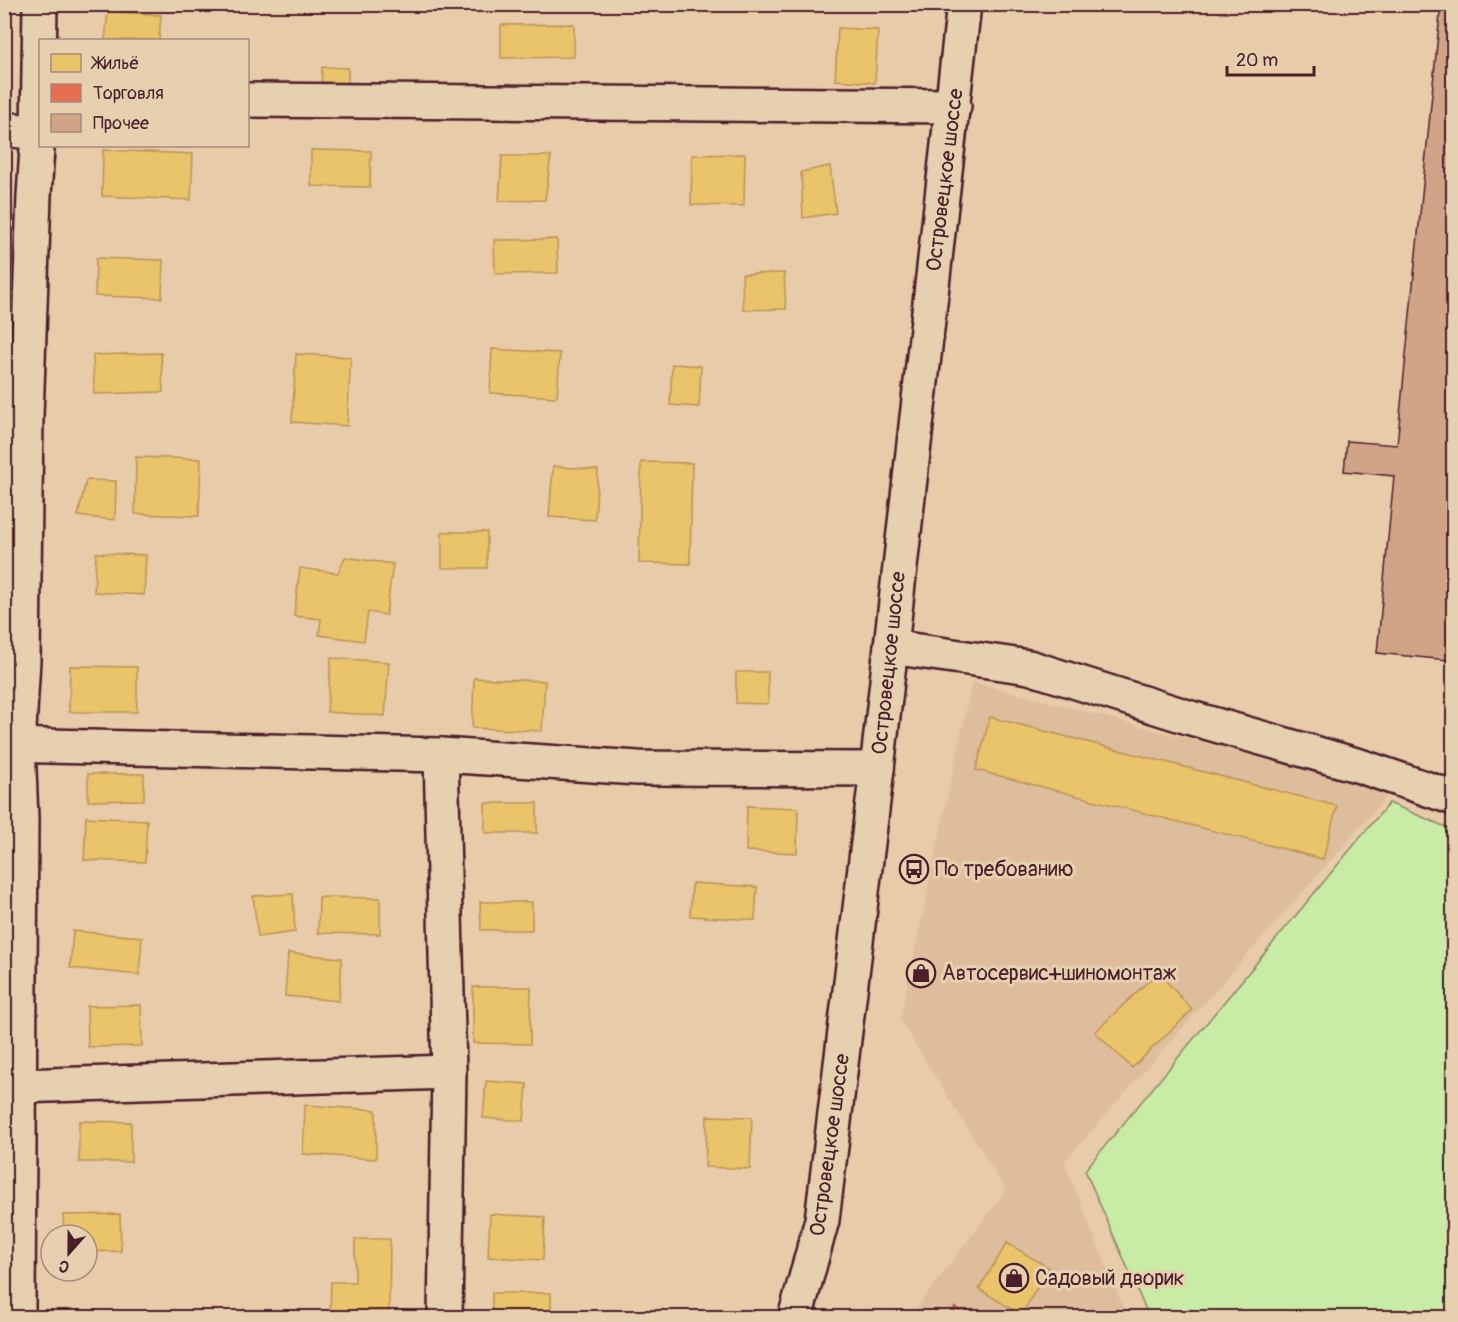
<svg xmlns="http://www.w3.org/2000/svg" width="1458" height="1322" font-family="Pangolin,sans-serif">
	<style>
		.built { fill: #debd9d }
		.green { fill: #c8eca5; stroke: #898668; stroke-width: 1.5 }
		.homes { fill: #e9c46a; stroke: #b99257; stroke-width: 1.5 }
		.shops { fill: #e76f51; stroke: #b85746; stroke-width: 1.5 }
		.building { fill: #d0a587; stroke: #4a1f2b; stroke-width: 1.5 }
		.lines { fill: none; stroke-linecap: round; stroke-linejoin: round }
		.minor-casing { stroke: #4a1f2b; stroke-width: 38 }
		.major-casing { stroke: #4a1f2b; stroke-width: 38 }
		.minor { stroke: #e7d0b0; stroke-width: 33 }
		.major { stroke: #e7d0b0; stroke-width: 33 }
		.labels { text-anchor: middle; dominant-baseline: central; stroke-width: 6; stroke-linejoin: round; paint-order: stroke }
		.street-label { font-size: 21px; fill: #4a1f2b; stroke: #e7d0b0 }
		.poi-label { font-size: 21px; fill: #4a1f2b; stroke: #e7d0b0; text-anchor: start }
	</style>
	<rect width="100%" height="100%" fill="#e8cba9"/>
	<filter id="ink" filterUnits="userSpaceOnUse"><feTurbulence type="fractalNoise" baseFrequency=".0167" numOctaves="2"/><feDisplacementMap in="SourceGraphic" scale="12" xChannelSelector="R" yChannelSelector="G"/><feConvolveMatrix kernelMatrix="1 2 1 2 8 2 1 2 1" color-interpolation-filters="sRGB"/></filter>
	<g filter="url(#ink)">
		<polygon class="built" points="972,682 1391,792 1064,1162 1127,1317 910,1317 1006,1190 900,1020"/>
		<polygon class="green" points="1389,803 1453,830 1453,1317 1149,1317 1085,1170"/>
		<g class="homes">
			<polygon points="108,11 161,15 159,40 105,40"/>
			<polygon points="574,24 574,57 501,58 501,25"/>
			<polygon points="838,28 878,30 875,83 835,80"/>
			<polygon points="322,67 348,68 348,91 321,94"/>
			<polygon points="103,150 193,154 191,200 102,196"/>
			<polygon points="311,150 371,151 370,187 311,186"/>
			<polygon points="745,154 744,206 691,205 692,155"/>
			<polygon points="502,156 551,156 545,200 499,201"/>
			<polygon points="830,166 836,213 803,218 801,172"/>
			<polygon points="557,239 558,273 495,274 494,240"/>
			<polygon points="96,258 163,260 162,298 95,296"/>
			<polygon points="784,273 786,309 743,310 742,274"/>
			<polygon points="492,349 560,353 557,397 490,393"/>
			<polygon points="161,353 163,392 94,394 93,355"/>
			<polygon points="296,354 351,357 347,426 292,422"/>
			<polygon points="672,364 701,366 699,407 670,405"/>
			<polygon points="136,457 201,459 199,516 135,514"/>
			<polygon points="641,462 692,463 690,564 639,563"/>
			<polygon points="553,466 598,470 595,520 549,517"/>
			<polygon points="86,480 116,481 115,520 78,516"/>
			<rect x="442" y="532" width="45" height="36"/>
			<polygon points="96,553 146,555 144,595 94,592"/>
			<polygon points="345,557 393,564 386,615 368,612 364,641 319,635 321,619 294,616 300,568 338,573"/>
			<polygon points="331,658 389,662 385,716 327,712"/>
			<polygon points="70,666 137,667 137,712 69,712"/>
			<polygon points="736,672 768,672 768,704 736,703"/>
			<polygon points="474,678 545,681 542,731 472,728"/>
			<polygon points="990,717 1337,806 1323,859 976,770"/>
			<polygon points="88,774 144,774 144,800 88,801"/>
			<rect x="485" y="803" width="52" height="30"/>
			<polygon points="747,806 798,808 797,853 746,851"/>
			<polygon points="86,817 147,820 145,862 84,860"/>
			<polygon points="692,883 757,887 755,920 690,916"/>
			<polygon points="293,894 295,932 258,937 253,896"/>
			<polygon points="319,897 380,898 380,934 318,933"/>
			<polygon points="480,902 532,902 532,930 481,930"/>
			<polygon points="73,931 142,937 139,975 70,968"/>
			<polygon points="288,953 342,958 339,1001 285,996"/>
			<polygon points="1158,972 1192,1010 1132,1068 1095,1032"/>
			<polygon points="473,987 531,987 530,1044 473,1043"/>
			<polygon points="141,1005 142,1046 88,1047 87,1006"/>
			<polygon points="486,1081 527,1084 524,1121 483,1118"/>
			<polygon points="305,1105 376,1110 376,1159 303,1154"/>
			<polygon points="707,1116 752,1117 750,1169 705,1167"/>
			<polygon points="79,1121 131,1122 131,1162 79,1162"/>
			<polygon points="120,1214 121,1251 87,1252 87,1235 64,1235 63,1215"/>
			<polygon points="490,1214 545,1217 543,1260 488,1257"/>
			<polygon points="355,1239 390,1239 389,1312 330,1312 331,1282 355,1282"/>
			<polygon points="1007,1243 1049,1268 1021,1315 979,1289"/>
			<rect x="492" y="1293" width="59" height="25"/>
			<polygon points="88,1310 123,1315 123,1318 86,1318"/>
		</g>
		<polygon class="shops" points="955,1307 971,1318 948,1318"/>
		<polygon class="building" points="1441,4 1454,4 1454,605 1448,660 1377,653 1394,476 1344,471 1347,441 1397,445"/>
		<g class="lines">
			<g class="minor-casing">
				<g id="minor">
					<polyline points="248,100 954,106"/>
					<polyline points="4,129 38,133"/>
					<polyline points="891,647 1029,667 1191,718 1360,766 1454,798"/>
					<polyline points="4,745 441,755 638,768 877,769"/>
					<polyline points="441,755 449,1072 445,1318"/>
					<polyline points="19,1086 449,1072"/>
					<polyline points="16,1318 18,1308 21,818 18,746 23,660 26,416 34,196 38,133 40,4"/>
				</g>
			</g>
			<g class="major-casing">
				<polyline id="major" points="795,1318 822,1220 877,769 964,4"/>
			</g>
			<use href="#minor" class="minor"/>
			<use href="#major" class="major"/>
		</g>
	</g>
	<defs>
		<g id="bus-ring" transform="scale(1.5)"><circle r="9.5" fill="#e7d0b0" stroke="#4a1f2b" stroke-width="1.5"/><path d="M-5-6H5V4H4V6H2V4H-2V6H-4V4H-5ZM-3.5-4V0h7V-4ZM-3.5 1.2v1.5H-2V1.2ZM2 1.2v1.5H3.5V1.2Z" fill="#4a1f2b"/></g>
		<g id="shop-ring" transform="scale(1.5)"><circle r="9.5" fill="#e7d0b0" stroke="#4a1f2b" stroke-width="1.5"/><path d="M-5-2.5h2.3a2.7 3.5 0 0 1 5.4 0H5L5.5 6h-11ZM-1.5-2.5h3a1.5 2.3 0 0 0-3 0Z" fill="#4a1f2b"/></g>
	</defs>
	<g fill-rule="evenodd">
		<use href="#bus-ring" x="914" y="869"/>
		<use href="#shop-ring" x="921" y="973"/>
		<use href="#shop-ring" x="1014" y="1278"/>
	</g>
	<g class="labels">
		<g class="street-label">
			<text transform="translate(945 180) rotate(-83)">Островецкое шоссе</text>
			<text transform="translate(889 663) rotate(-84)">Островецкое шоссе</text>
			<text transform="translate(830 1145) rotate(-82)">Островецкое шоссе</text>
		</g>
		<g class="poi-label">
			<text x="935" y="869">По требованию</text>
			<text x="942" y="973">Автосервис+шиномонтаж</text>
			<text x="1035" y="1278">Садовый дворик</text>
		</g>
	</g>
	<rect width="1458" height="1322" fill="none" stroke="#e7d0b0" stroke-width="24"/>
	<rect x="12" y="12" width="1434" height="1298" fill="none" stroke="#4a1f2b" stroke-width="2" filter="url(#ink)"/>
	<rect x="39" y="39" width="210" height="108" fill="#e7d0b0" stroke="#a8897b" stroke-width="1.5"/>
	<rect x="51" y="54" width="30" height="18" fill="#e9c46a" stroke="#a8897b" stroke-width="1.5"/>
	<text x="93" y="69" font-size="18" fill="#4a1f2b">Жильё</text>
	<rect x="51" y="84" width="30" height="18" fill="#e76f51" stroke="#a8897b" stroke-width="1.5"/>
	<text x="93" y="99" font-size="18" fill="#4a1f2b">Торговля</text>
	<rect x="51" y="114" width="30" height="18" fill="#d0a587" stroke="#a8897b" stroke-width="1.5"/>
	<text x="93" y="129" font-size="18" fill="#4a1f2b">Прочее</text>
	<g transform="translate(69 1253) rotate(201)"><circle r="28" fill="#e7d0b0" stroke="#a8897b" stroke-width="1.5"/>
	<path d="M0-4.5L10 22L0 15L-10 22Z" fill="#4a1f2b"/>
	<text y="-9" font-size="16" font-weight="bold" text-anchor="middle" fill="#4a1f2b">С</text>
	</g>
	<path d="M1227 66v9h87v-9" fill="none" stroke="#4a1f2b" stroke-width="3"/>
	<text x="1236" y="66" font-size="18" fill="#4a1f2b" stroke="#e7d0b0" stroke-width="4.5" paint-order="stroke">20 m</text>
</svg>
